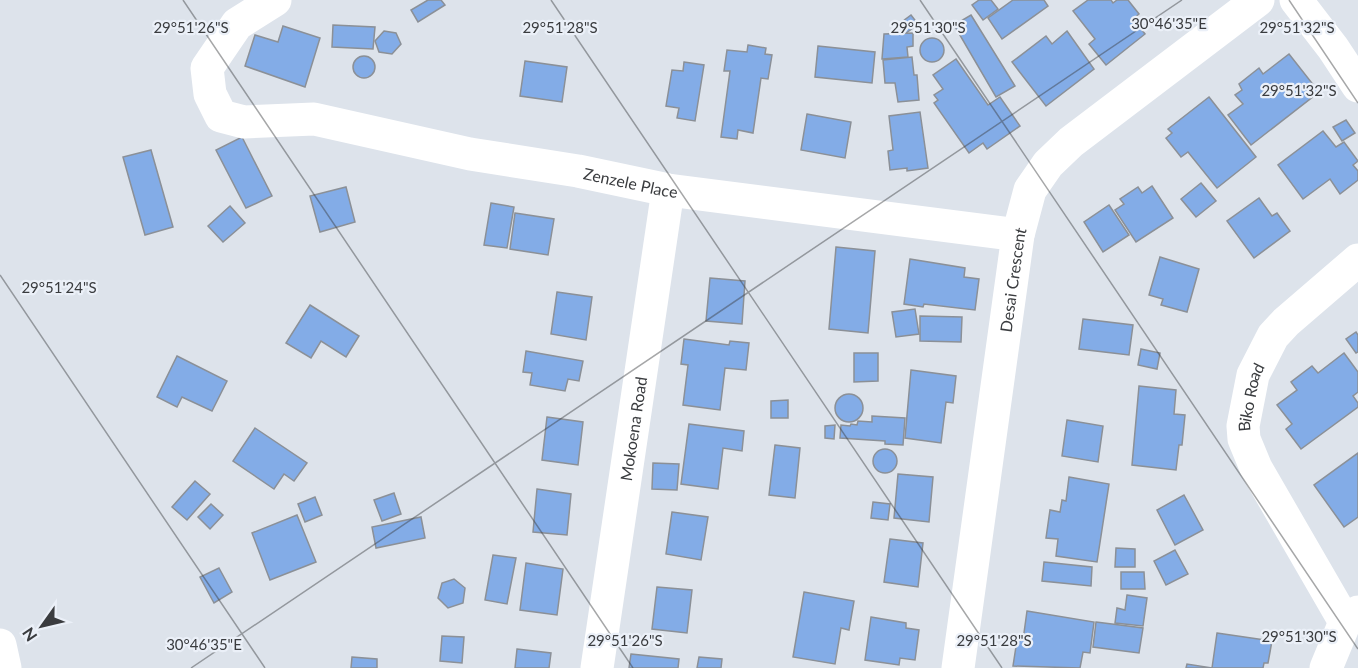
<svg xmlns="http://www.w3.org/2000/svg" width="1358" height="668" font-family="Lato,sans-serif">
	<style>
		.building { fill: #83ace7; stroke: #8b9097; stroke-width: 1.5 }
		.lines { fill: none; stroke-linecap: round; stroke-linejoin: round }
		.minor { stroke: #fff; stroke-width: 33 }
		.tertiary { stroke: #fff; stroke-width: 33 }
		.ticks { fill: none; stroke: #3a3c3f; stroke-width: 1.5; stroke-opacity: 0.45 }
		.labels { text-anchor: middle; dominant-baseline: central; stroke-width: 4.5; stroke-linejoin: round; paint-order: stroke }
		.street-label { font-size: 16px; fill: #3a3c3f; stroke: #ebf0f8 }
		.ticks-label { font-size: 15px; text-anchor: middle; fill: #3a3c3f; stroke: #ebf0f8; stroke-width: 4.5; stroke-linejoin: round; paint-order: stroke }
	</style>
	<rect width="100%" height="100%" fill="#dde3eb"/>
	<g class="building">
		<polygon points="428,0 441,0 445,5 418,22 411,10"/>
		<polygon points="979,0 991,0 998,9 983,20 972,5"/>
		<polygon points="1013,0 1044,0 1048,6 1002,39 988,18"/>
		<polygon points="1088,0 1111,0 1113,3 1117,0 1128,0 1139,14 1133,19 1145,34 1106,65 1089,44 1095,39 1073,11"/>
		<polygon points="911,15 918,24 905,34 899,24"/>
		<polygon points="971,15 1015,86 996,97 954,25"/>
		<polygon points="333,25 375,27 373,49 332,47"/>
		<polygon points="283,26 320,38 305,87 245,66 255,35 278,42"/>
		<polygon points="384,31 396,33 401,44 392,54 379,52 375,41"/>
		<polygon points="1067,31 1094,69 1046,106 1012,62 1046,36 1052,44"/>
		<polygon points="913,33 913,46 907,47 908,57 882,59 884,34"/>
		<circle cx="932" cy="50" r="12"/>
		<polygon points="748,45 766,48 765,54 772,55 768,79 761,78 753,133 738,130 737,139 721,137 730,71 724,71 727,50 747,52"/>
		<polygon points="818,46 875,52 872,83 815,77"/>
		<polygon points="1289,54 1319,92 1251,145 1228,115 1243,104 1235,95 1242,90 1239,84 1259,68 1263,74"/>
		<circle cx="364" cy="67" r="11"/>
		<polygon points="912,57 914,75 917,75 919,100 898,102 895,83 885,83 883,60"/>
		<polygon points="956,59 988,105 1000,97 1020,126 987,149 983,143 969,153 934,103 938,100 934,95 943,89 933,75"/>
		<polygon points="525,61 567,67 562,102 520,96"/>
		<polygon points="684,62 704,65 695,121 677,118 679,108 666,106 672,70 683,71"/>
		<polygon points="1209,97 1256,157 1217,188 1188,152 1181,157 1166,138 1172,133 1168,129"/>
		<polygon points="920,112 928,168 907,171 907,168 890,170 888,151 893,150 889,116"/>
		<polygon points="807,114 851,122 845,158 801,150"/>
		<polygon points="1346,120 1355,133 1342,141 1333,127"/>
		<polygon points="1323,131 1336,147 1344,142 1358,161 1353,165 1358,171 1358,180 1340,194 1330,179 1303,199 1278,165"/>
		<polygon points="242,137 272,196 246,208 216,150"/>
		<polygon points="151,150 173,227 145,235 123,157"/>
		<polygon points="1201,183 1216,201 1196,217 1181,199"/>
		<polygon points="1152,186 1173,218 1136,242 1115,210 1124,204 1120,199 1138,187 1142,193"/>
		<polygon points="346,187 355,222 320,232 310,196"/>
		<polygon points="1259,198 1272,216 1277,213 1290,231 1254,258 1227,221"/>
		<polygon points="491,203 514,207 507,248 484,245"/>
		<polygon points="1109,205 1129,235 1103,252 1084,222"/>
		<polygon points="230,206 245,223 223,242 208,226"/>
		<polygon points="515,213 554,219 548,255 510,249"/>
		<polygon points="836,247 875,251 868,333 829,329"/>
		<polygon points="1160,257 1199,269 1187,312 1161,305 1163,299 1149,295"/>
		<polygon points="910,259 965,268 964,277 979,279 975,310 924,304 923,307 904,304"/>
		<polygon points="710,278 745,281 742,324 706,321"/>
		<polygon points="557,292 592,297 586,340 551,334"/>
		<polygon points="310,305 359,336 346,357 321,341 311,358 286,343"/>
		<polygon points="915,309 919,334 896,337 892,312"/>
		<polygon points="920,316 962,317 961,342 920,341"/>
		<polygon points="1083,319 1133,325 1129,355 1079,349"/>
		<polygon points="1356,332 1358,335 1358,352 1356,353 1346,339"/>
		<polygon points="684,339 729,345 730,341 749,343 746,370 725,368 720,410 683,405 688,365 681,364"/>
		<polygon points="1141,349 1160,353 1157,369 1138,365"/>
		<polygon points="526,351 583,361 579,381 568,379 565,391 530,385 532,373 523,372"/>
		<polygon points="854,353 878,353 878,381 854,382"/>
		<polygon points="1344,353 1358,372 1358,392 1353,396 1358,403 1358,407 1301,449 1286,429 1292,424 1277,405 1297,390 1291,382 1312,366 1318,373"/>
		<polygon points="177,356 227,381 212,411 182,397 177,407 157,397"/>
		<polygon points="911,370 956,376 953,403 946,402 941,443 905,438"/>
		<polygon points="1139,386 1176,390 1174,414 1185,415 1182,445 1179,445 1176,470 1132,465"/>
		<circle cx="849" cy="408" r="14"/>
		<polygon points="788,400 788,418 771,418 771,401"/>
		<polygon points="872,416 905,418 903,445 885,444 885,441 840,438 841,425 850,426 851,424 857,425 858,421 872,422"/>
		<polygon points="547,417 583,422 578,465 542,460"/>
		<polygon points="1067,420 1103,426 1098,462 1062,456"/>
		<polygon points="689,424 744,431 742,451 723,448 718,489 681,484"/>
		<polygon points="835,425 834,439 825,438 825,426"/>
		<polygon points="255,428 307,463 294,481 284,474 274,489 233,461"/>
		<polygon points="775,445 800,448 795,498 769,495"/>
		<circle cx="885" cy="461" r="12"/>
		<polygon points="1358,453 1358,517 1344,527 1314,485"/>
		<polygon points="653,463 679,464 677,490 652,489"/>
		<polygon points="898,474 933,477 929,522 894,518"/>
		<polygon points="1069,477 1109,484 1097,562 1056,556 1058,539 1046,538 1050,510 1060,512 1062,500 1066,501"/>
		<polygon points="195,481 210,494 187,520 172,507"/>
		<polygon points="537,489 571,494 567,535 533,532"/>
		<polygon points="394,493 401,514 382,521 374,500"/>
		<polygon points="1184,495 1203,530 1175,545 1157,510"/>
		<polygon points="315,497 322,515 305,522 298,504"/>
		<polygon points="873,502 890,504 888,520 871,518"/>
		<polygon points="211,504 223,515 210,529 198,517"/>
		<polygon points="672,512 708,517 701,560 666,554"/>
		<polygon points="297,515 316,562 270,580 252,533"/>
		<polygon points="421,517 425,538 376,548 372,527"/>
		<polygon points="890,539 923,543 918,587 884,582"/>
		<polygon points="1116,548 1135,549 1135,567 1115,567"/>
		<polygon points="1175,550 1188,574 1166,585 1154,561"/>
		<polygon points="493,555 516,558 507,604 485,600"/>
		<polygon points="1044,562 1092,567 1091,586 1042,581"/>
		<polygon points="526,563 563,569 557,615 520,610"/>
		<polygon points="219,568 232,592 214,603 200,577"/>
		<polygon points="1121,572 1144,572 1145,589 1121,589"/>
		<polygon points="454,579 465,588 463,603 448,608 438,598 442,583"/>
		<polygon points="657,587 692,590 687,633 652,629"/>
		<polygon points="804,592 854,601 849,630 841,628 835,664 793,657"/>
		<polygon points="1127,595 1147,598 1143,626 1115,623 1117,608 1125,610"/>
		<polygon points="1027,611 1094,622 1090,653 1083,652 1080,668 1013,666 1017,640 1023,640"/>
		<polygon points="871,617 906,623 906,628 919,630 915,660 900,658 899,665 865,660"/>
		<polygon points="1096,622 1143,628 1139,653 1093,647"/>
		<polygon points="1217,633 1272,641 1268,663 1264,663 1263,668 1186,668 1187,664 1212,668"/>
		<polygon points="442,636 464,637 462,663 440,661"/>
		<polygon points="517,649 551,653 549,668 515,668"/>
		<polygon points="631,654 679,659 678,668 629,668"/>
		<polygon points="352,657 377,659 377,668 351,668"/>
		<polygon points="699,657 722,659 721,668 697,668"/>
	</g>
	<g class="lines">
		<g class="minor">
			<path id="s1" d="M 275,0 L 237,24 L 207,68 L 210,94 L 221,116 L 244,122 L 314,119 L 470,154 L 578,171 L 668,190 L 1018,235"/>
			<polyline points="1296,0 1333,48 1358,86"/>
			<path id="s2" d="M 1345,622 L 1256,468 L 1244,439 L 1243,426 L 1253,375 L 1273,336 L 1286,322 L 1358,260"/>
			<path id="s3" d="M 597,668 L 668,190"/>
			<path id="s4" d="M 958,668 L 1018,235 L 1030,190 L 1048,164 L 1071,142 L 1258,0"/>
			<polyline points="1326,668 1345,622 1358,612"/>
		</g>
		<polyline class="tertiary" points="0,645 5,668"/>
	</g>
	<path class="ticks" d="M 183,0 L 633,668M 551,0 L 1002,668M 920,0 L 1358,649M 1289,0 L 1358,103M 0,275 L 265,668M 191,668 L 1182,0"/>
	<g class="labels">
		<g class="street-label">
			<text stroke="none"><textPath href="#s1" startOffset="566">Zenzele Place</textPath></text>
			<text stroke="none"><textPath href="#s4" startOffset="392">Desai Crescent</textPath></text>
			<text stroke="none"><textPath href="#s2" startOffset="252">Biko Road</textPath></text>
			<text stroke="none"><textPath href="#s3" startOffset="242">Mokoena Road</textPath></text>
		</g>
	</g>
	<g class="ticks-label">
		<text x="1169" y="29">30°46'35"E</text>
		<text x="191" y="33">29°51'26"S</text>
		<text x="560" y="33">29°51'28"S</text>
		<text x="928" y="33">29°51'30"S</text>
		<text x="1297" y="33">29°51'32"S</text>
		<text x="1299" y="96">29°51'32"S</text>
		<text x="59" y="293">29°51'24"S</text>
		<text x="1299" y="642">29°51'30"S</text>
		<text x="625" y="646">29°51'26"S</text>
		<text x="994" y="646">29°51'28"S</text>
		<text x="204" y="650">30°46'35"E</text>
	</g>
	<g transform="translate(42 626) rotate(236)" stroke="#ebf0f8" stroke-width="4.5" paint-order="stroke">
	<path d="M0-4.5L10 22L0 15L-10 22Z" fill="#3a3c3f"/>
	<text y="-9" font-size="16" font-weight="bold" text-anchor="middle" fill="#3a3c3f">N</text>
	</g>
</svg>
